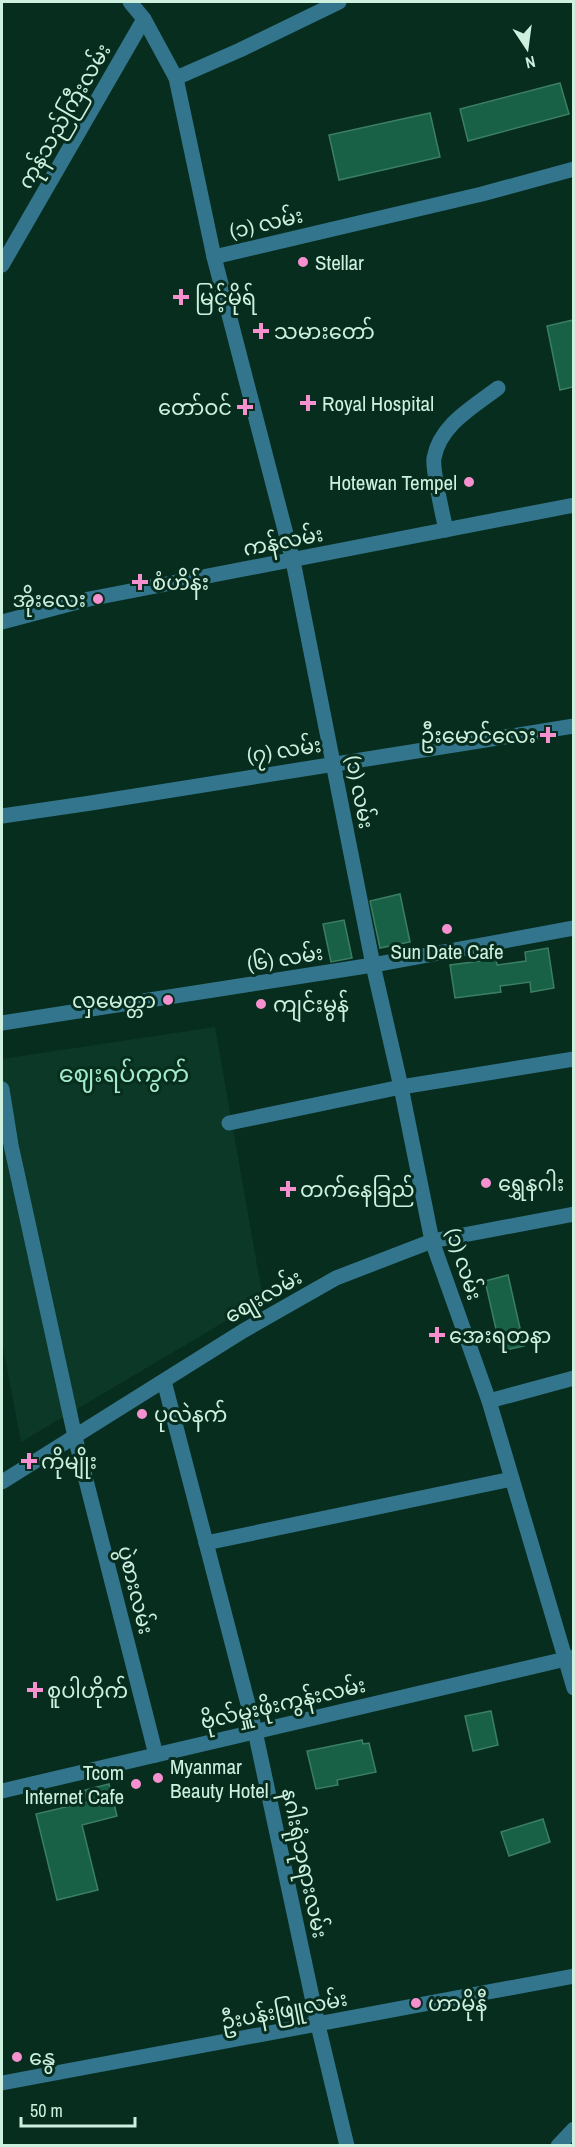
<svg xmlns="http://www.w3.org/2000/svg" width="575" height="2147" font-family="'Archivo Narrow','Noto Sans Myanmar',sans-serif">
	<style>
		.built { fill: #0c3827 }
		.building { fill: #196146; stroke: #3b7f62; stroke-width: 1.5 }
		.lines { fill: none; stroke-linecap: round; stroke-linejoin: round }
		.minor { stroke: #33758c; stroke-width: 15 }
		.poi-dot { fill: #f690cf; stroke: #072d1e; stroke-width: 2 }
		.labels { text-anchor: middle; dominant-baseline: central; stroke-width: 6; stroke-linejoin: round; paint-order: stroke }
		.street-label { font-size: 21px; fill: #cef0df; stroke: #072d1e }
		.poi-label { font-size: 21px; fill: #cef0df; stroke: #072d1e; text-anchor: start }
		.quarter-label { font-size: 24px; fill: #a4eac9; stroke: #072d1e }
	</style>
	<rect width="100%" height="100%" fill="#072d1e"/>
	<polygon class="built" points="215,1027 263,1299 21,1442 3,1347 2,1347 2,1149 5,1148 2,1127 2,1059"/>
	<g class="building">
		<polygon points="560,83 569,114 468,141 460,109"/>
		<polygon points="430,113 440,157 339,180 329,135"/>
		<polygon points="573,320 573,387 560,390 547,326"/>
		<polygon points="400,894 410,942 380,948 370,901"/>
		<polygon points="344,920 352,958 331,962 323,924"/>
		<polygon points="548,948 554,988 531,992 530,982 500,986 501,992 455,998 450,965 496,959 497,965 526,961 525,952"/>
		<polygon points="508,1275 524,1346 501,1351 485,1281"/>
		<polygon points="491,1711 498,1745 473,1751 465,1716"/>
		<polygon points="362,1740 363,1744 369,1743 376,1772 337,1780 338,1785 316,1789 307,1751"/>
		<polygon points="109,1784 117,1816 82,1825 98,1890 57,1900 36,1814 87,1802 85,1790"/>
		<polygon points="543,1819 550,1842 509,1856 501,1832"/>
	</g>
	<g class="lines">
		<g class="minor">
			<polyline points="130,2 144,19 176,78 214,257"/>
			<polyline points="176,78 240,50 339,2"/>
			<polyline points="574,169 482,194 214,257 293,561 373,965 401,1087 432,1241 489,1401 574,1688"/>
			<polyline points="2,265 144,19"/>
			<path d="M 446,530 C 443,516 432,469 434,458 C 440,425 473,407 498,388"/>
			<polyline points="2,622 89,599 574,505"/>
			<polyline points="2,816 91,803 574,726"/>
			<polyline points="2,1023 373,965 574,928"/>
			<polyline points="2,1089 11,1145 75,1437 156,1755"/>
			<polyline points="229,1123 401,1087 574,1059"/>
			<polyline points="164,1381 255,1731 318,2025 347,2146"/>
			<polyline points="489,1401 574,1378"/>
			<polyline points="2,1482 243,1331 336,1278 432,1241 574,1214"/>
			<polyline points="206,1543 512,1479"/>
			<polyline points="2,1791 574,1657"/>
			<polyline points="2,2083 574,1976"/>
			<polyline points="558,2146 574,2129"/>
		</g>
	</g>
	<g class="poi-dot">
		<circle cx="303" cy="262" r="6"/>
		<path d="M178 288h6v6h6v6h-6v6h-6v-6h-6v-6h6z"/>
		<path d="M258 322h6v6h6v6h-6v6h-6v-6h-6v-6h6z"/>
		<path d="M305 394h6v6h6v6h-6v6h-6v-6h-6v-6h6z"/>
		<path d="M242 398h6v6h6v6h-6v6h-6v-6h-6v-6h6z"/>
		<circle cx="469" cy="482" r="6"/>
		<path d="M137 573h6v6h6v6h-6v6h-6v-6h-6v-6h6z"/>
		<circle cx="98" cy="599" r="6"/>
		<path d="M545 726h6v6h6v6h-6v6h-6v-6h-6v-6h6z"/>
		<circle cx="447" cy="929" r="6"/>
		<circle cx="168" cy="1000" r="6"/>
		<circle cx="261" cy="1004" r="6"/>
		<circle cx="486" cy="1183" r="6"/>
		<path d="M285 1180h6v6h6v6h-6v6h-6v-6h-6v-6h6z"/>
		<path d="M434 1326h6v6h6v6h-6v6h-6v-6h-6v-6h6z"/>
		<circle cx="142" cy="1414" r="6"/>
		<path d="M26 1452h6v6h6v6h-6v6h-6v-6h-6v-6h6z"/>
		<path d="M32 1681h6v6h6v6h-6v6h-6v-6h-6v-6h6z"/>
		<circle cx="158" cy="1778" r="6"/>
		<circle cx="136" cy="1784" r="6"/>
		<circle cx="416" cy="2003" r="6"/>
		<circle cx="17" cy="2057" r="6"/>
	</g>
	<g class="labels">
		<g class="street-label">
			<text transform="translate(64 116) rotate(-60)">ကုန်သည်ကြီးလမ်း</text>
			<text transform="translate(266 223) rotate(-13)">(၁) လမ်း</text>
			<text transform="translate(283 541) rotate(-11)">ကန်လမ်း</text>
			<text transform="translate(284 750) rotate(-9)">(၇) လမ်း</text>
			<text transform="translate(360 792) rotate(79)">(၁) လမ်း</text>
			<text transform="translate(285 958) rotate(-9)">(၆) လမ်း</text>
			<text transform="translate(464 1264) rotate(72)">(၁) လမ်း</text>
			<text transform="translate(263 1296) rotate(-30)">စျေးလမ်း</text>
			<text transform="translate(136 1590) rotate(76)">ပွဲစားလမ်း</text>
			<text transform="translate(283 1703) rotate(-13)">ဗိုလ်မှူးဖိုးကွန်းလမ်း</text>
			<text transform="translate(305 1863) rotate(78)">နဂါးရုံဘုရားလမ်း</text>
			<text transform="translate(284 2010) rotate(-11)">ဦးပန်းဖြူလမ်း</text>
		</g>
		<g class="poi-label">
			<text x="315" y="262">Stellar</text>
			<text x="195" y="297">မြင့်မိုရ်</text>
			<text x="274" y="331">သမားတော်</text>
			<text x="322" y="403">Royal Hospital</text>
			<text x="232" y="407" text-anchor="end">တော်ဝင်</text>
			<text x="457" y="482" text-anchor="end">Hotewan Tempel</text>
			<text x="152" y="582">စံဟိန်း</text>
			<text x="86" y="599" text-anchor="end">အိုးလေး</text>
			<text x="536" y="735" text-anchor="end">ဦးမောင်လေး</text>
			<text x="447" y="951" text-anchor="middle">Sun Date Cafe</text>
			<text x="156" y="1000" text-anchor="end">လှမေတ္တာ</text>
			<text x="273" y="1004">ကျင်းမွန်</text>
			<text x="498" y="1183">ရွှေနဂါး</text>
			<text x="300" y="1189">တက်နေခြည်</text>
			<text x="449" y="1335">အေးရတနာ</text>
			<text x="154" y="1414">ပုလဲနက်</text>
			<text x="41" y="1461">ကိုမျိုး</text>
			<text x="47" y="1690">စူပါဟိုက်</text>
			<text x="170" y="1766">Myanmar<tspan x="170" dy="24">Beauty Hotel</tspan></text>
			<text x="124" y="1772" text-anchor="end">Tcom<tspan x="124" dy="24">Internet Cafe</tspan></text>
			<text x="428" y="2003">ဟာမိုနီ</text>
			<text x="29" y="2057">နွေ</text>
		</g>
		<g class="quarter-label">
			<text x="124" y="1073">ဈေးရပ်ကွက်</text>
		</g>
	</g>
	<rect width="575" height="2147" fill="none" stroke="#cef0df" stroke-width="6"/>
	<g transform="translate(527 48) rotate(167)" stroke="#072d1e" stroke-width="4.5" paint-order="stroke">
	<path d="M0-4.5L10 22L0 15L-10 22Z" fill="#cef0df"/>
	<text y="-9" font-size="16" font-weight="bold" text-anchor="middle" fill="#cef0df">N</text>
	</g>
	<path d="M21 2117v9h114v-9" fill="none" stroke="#cef0df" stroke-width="3"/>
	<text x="30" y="2117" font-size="18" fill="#cef0df" stroke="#072d1e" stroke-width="4.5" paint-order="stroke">50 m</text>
</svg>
